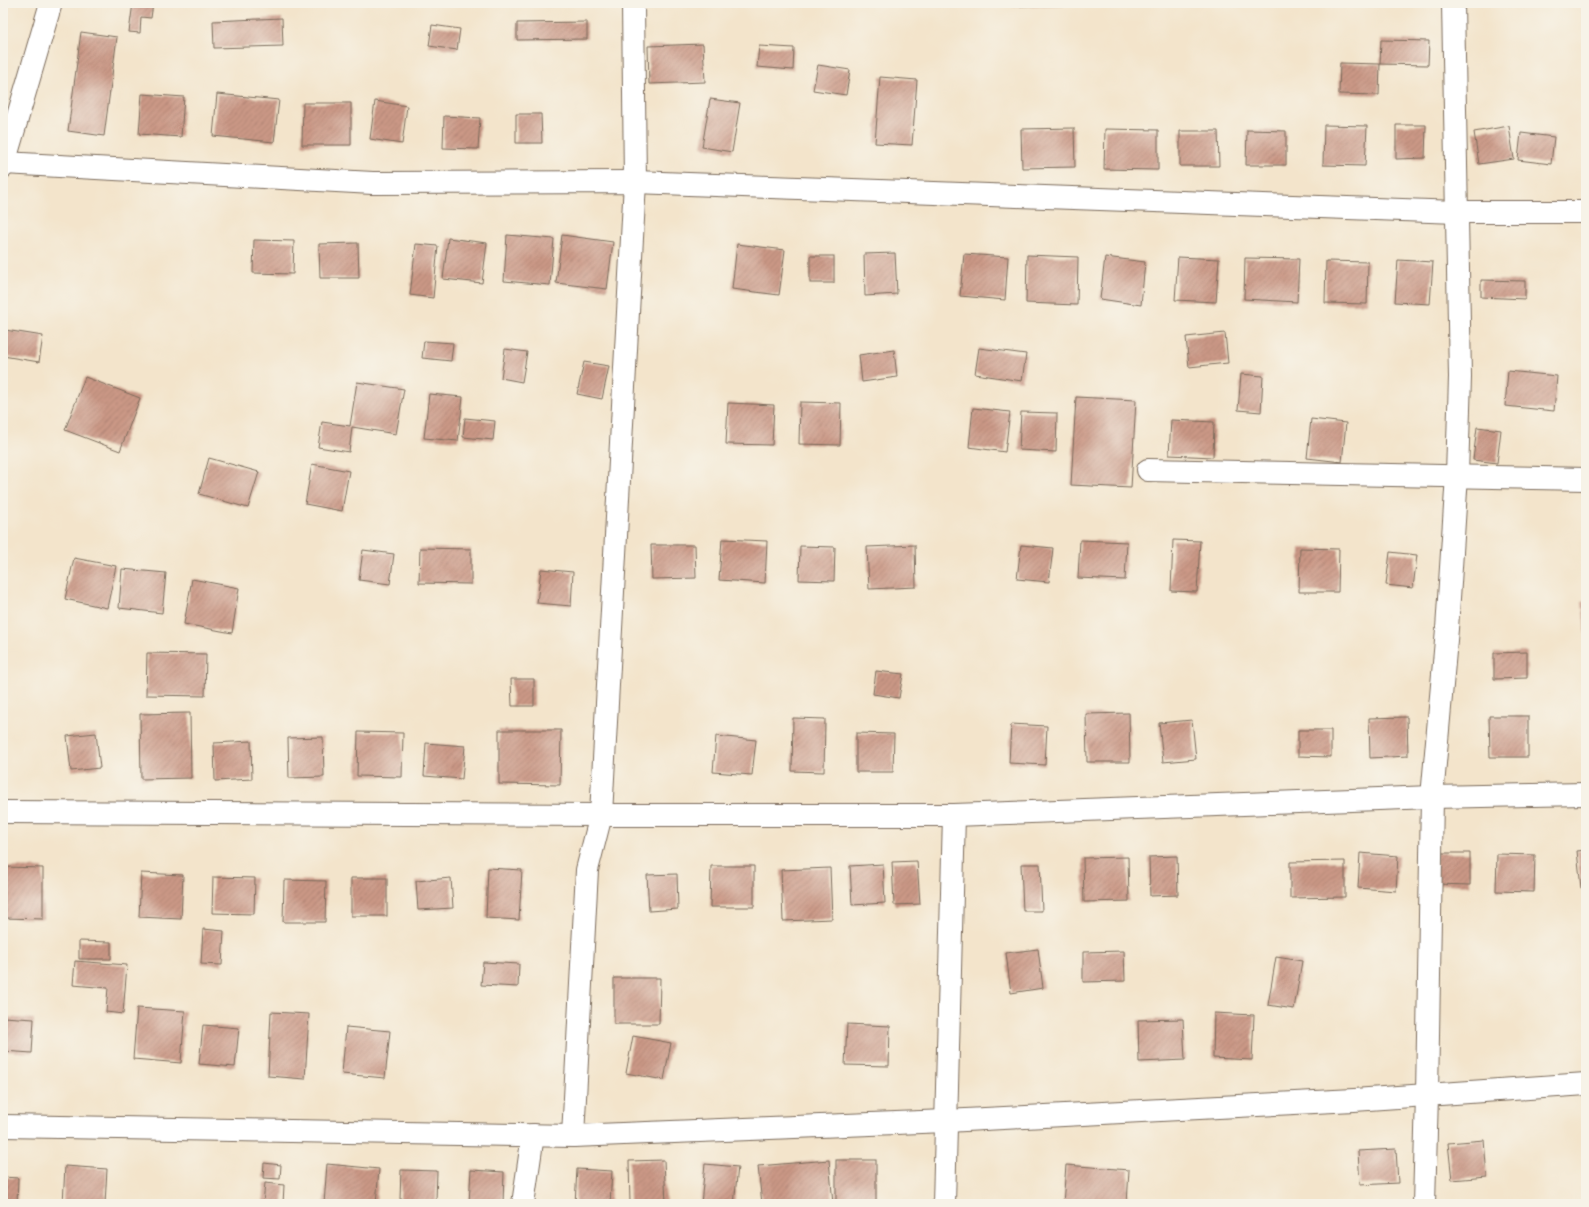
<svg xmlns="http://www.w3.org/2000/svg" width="1589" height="1207" font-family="Delius,sans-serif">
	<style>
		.building { fill: url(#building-hatch) }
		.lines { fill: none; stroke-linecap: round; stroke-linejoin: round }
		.street-casing { stroke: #7b6b5b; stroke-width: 24 }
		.street { stroke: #fff; stroke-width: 22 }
	</style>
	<defs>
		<pattern id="building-hatch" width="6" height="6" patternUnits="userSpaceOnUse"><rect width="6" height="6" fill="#cb9886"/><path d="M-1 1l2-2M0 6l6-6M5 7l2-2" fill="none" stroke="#a67c6d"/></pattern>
	</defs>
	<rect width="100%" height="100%" fill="#f7f3e8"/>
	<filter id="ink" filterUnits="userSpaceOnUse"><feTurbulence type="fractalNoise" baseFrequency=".025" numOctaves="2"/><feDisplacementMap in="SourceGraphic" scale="8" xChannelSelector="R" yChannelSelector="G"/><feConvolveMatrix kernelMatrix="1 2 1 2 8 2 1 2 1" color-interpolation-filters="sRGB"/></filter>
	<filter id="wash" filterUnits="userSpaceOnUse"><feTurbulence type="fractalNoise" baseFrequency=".012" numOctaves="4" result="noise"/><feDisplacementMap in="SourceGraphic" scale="16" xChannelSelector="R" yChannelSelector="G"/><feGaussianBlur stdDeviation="0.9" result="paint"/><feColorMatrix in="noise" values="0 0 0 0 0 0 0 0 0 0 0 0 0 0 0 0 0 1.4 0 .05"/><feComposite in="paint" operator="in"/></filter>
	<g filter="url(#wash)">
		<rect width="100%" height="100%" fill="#f3e4cb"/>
		<g id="blocks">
			<g class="building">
				<polygon points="133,3 153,3 151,18 141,17 140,33 129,32"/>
				<polygon points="1013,3 1066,3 1066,5 1013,6"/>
				<polygon points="282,18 283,46 214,48 213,21"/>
				<polygon points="587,22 587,39 517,40 517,23"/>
				<polygon points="432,25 460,29 457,50 429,46"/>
				<polygon points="81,32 117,37 104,136 68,131"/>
				<polygon points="1381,40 1429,41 1428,65 1380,64"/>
				<polygon points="703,44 705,82 649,84 648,46"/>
				<polygon points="759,46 794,48 793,70 757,67"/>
				<polygon points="1340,63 1380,64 1379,95 1339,94"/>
				<polygon points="818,65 850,70 846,95 813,90"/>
				<polygon points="880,77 917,80 912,145 875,143"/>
				<polygon points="142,94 184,97 181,137 139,134"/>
				<polygon points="217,94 279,100 274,142 213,136"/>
				<polygon points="710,99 740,103 732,152 702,147"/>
				<polygon points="375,101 407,106 402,144 370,139"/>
				<polygon points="303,103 351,103 351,145 302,145"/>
				<polygon points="516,114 541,114 542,143 516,143"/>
				<polygon points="444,116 480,118 478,149 443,148"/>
				<polygon points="1324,125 1367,126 1365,166 1323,165"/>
				<polygon points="1396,125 1426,125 1425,158 1396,159"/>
				<polygon points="1509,126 1514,159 1479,164 1474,132"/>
				<polygon points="1074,128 1075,167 1022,168 1021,129"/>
				<polygon points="1105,129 1158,130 1158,170 1104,169"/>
				<polygon points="1247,130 1286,131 1286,165 1246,165"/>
				<polygon points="1180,131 1218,131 1219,166 1180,166"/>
				<polygon points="1521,133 1554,137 1551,164 1518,160"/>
				<polygon points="507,235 554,239 550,285 504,281"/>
				<polygon points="562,235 613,242 607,289 556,283"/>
				<polygon points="448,238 487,243 482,283 443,279"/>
				<polygon points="254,240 294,241 293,274 253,273"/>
				<polygon points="358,243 359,278 320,278 319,244"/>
				<polygon points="416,244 438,246 433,298 410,295"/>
				<polygon points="737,244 785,250 779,295 732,289"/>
				<polygon points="895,253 897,294 865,296 864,254"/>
				<polygon points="964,254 1008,257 1005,300 960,296"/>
				<polygon points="1027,255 1078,257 1077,305 1026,303"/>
				<rect x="810" y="256" width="24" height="27"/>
				<polygon points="1105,257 1145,262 1141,305 1100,299"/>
				<polygon points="1178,257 1219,259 1216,302 1175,300"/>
				<polygon points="1245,258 1299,259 1297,302 1244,299"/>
				<polygon points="1398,260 1433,262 1430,304 1395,302"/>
				<polygon points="1326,261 1368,262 1367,304 1325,303"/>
				<polygon points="1481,280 1525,281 1525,299 1481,297"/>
				<polygon points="5,330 43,336 39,362 3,356"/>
				<polygon points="1225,333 1228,363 1189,367 1186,337"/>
				<polygon points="424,341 453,343 451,361 422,358"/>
				<polygon points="979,348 1026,354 1022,381 975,374"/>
				<polygon points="505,349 527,352 522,382 501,378"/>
				<polygon points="894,350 897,377 862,382 859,355"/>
				<polygon points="584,362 609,366 602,399 577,394"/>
				<polygon points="1508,371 1557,376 1554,411 1505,406"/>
				<polygon points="1241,374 1263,376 1261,412 1238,410"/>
				<polygon points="85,377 140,398 120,451 65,430"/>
				<polygon points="357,382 404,389 396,434 352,427 349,452 318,447 322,422 350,426"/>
				<polygon points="429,394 463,397 458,441 424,438"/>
				<polygon points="1076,397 1136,400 1131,488 1071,485"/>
				<polygon points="800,402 841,403 840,445 799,444"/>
				<polygon points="728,403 774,405 772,445 726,444"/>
				<polygon points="973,408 1010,412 1005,452 969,447"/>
				<polygon points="1021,412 1057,413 1056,452 1019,450"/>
				<polygon points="465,418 495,421 493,440 463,437"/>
				<polygon points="1311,419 1346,423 1342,462 1307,458"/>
				<polygon points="1171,420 1214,422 1213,457 1169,455"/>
				<polygon points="1477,427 1501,430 1497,463 1473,460"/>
				<polygon points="209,458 259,472 248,508 199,494"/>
				<polygon points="312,464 349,471 342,511 305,504"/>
				<polygon points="722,539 767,541 765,583 719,580"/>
				<polygon points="1080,540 1127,542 1125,580 1078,578"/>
				<polygon points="1173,540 1200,541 1197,592 1171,591"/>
				<polygon points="651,545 695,545 696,578 652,579"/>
				<polygon points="915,545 916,587 869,589 867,547"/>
				<polygon points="1021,545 1053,548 1049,582 1017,579"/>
				<polygon points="800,546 835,547 834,581 799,580"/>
				<polygon points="420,548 471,549 471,584 419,583"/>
				<polygon points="1300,548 1339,549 1338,592 1299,592"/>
				<polygon points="363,550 394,554 390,584 359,580"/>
				<polygon points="1390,552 1417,555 1413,588 1386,585"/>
				<polygon points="74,558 116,566 107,608 65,599"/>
				<polygon points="122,569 166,573 162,613 119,608"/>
				<polygon points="541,569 573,572 571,606 537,603"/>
				<polygon points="192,579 239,588 232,633 184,624"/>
				<polygon points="1586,600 1586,634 1585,634 1582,601"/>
				<polygon points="1527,652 1527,678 1494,679 1494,653"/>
				<polygon points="147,653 206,654 205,696 146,695"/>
				<polygon points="876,671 903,674 899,698 873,694"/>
				<polygon points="511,679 534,679 534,706 512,706"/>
				<polygon points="190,713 191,778 141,779 140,714"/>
				<polygon points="1129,713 1130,762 1087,762 1086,714"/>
				<polygon points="1489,716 1528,716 1528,757 1490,757"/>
				<polygon points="1407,717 1408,756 1370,758 1369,718"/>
				<polygon points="793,718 825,719 824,772 792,771"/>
				<polygon points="1192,720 1196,759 1163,762 1159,723"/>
				<polygon points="1011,724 1047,726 1045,765 1009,763"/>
				<polygon points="499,730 561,730 560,785 499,784"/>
				<polygon points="1298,730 1331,730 1331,757 1298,756"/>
				<polygon points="358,732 403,733 402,777 357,776"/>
				<polygon points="96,733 100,768 71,771 67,736"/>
				<polygon points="856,733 894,734 893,772 856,772"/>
				<polygon points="716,736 756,740 752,775 713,772"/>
				<polygon points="323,737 324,777 289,778 288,738"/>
				<polygon points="251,741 252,779 215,781 214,743"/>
				<polygon points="426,743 465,746 462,779 424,776"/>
				<polygon points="1586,850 1586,888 1581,888 1577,851"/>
				<polygon points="1360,853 1398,856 1396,891 1358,888"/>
				<polygon points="1436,853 1470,853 1470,885 1435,884"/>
				<polygon points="1497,854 1535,855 1534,892 1496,891"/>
				<polygon points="1177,856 1178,895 1150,896 1149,857"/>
				<polygon points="1128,857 1129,901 1084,902 1083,858"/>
				<polygon points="917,861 920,904 894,905 892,862"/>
				<polygon points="1345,861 1345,897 1290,898 1290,862"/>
				<polygon points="883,864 885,903 852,905 850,866"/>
				<polygon points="1021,864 1040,864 1042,911 1023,911"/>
				<polygon points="711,866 754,866 754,907 710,907"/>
				<polygon points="3,867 43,868 43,919 3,918"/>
				<polygon points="488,868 522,870 519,920 486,918"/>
				<polygon points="830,868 832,919 783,921 781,870"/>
				<polygon points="141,873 183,875 181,919 139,917"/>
				<polygon points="677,874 678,909 649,911 647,875"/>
				<polygon points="213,877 255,878 254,914 212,913"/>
				<rect x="351" y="878" width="36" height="38"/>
				<polygon points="451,878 453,908 418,910 416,881"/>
				<polygon points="284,880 326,881 325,922 283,922"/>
				<polygon points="203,929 224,931 222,965 201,964"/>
				<polygon points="79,941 111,942 111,959 79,959"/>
				<polygon points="1038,949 1043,988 1011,993 1006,953"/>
				<polygon points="1124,951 1125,981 1083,982 1083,952"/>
				<polygon points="1276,957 1302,961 1294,1009 1268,1005"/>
				<polygon points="75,961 127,965 123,1014 106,1012 108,988 73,985"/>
				<polygon points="483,962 519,964 518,987 481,985"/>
				<polygon points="614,978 660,978 659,1024 614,1024"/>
				<polygon points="137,1008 185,1011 181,1063 133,1059"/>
				<polygon points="271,1012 309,1014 305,1079 268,1076"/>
				<polygon points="1214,1013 1254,1015 1252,1060 1213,1058"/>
				<polygon points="3,1017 34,1019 32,1053 3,1051"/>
				<polygon points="1183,1019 1185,1060 1139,1062 1138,1020"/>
				<polygon points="847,1024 890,1026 889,1066 845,1065"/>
				<polygon points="203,1025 239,1028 235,1067 199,1064"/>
				<polygon points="346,1027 390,1031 385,1078 342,1074"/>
				<polygon points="633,1036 671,1043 664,1080 626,1073"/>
				<polygon points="1484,1140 1487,1177 1452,1180 1448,1143"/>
				<polygon points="1396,1149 1398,1183 1360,1185 1358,1151"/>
				<polygon points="664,1160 666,1204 630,1204 629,1161"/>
				<polygon points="829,1160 833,1204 762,1204 758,1166"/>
				<rect x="836" y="1160" width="40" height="44"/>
				<polygon points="264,1163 281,1165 280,1179 263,1178"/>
				<polygon points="327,1164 379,1169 376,1204 324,1204"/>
				<polygon points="705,1164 738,1167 734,1204 701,1204"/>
				<polygon points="1066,1165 1129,1170 1127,1204 1063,1204"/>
				<polygon points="65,1166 107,1169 105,1204 63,1204"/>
				<polygon points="577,1169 612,1171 610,1204 575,1204"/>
				<polygon points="401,1170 437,1171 436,1201 400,1199"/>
				<polygon points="471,1170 504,1172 503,1204 469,1203"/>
				<polygon points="3,1177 18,1178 17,1204 3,1204"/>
				<polygon points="265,1183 284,1185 283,1204 263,1204"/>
			</g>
		</g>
	</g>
	<g filter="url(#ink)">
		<use href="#blocks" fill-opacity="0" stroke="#7b6b5b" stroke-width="1"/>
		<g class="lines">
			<g class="street-casing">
				<g id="street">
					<polyline points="4,163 373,183 635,182 1457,212 1586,212"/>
					<polyline points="3,167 51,3"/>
					<polyline points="1148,470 1586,479"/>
					<polyline points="3,812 601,815 954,815 1432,797 1586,794"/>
					<polyline points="3,1126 573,1136 946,1121 1354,1100 1586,1084"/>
					<polyline points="573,1136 587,870 601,815 635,182 633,3"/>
					<polyline points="523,1204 533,1135"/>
					<polyline points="944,1204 954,815"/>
					<polyline points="1424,1204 1427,1095 1432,797 1447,629 1457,475 1460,377 1453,3"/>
				</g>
			</g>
			<use href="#street" class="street"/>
		</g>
	</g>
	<rect width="1589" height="1207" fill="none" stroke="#f7f3e8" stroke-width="16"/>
</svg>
